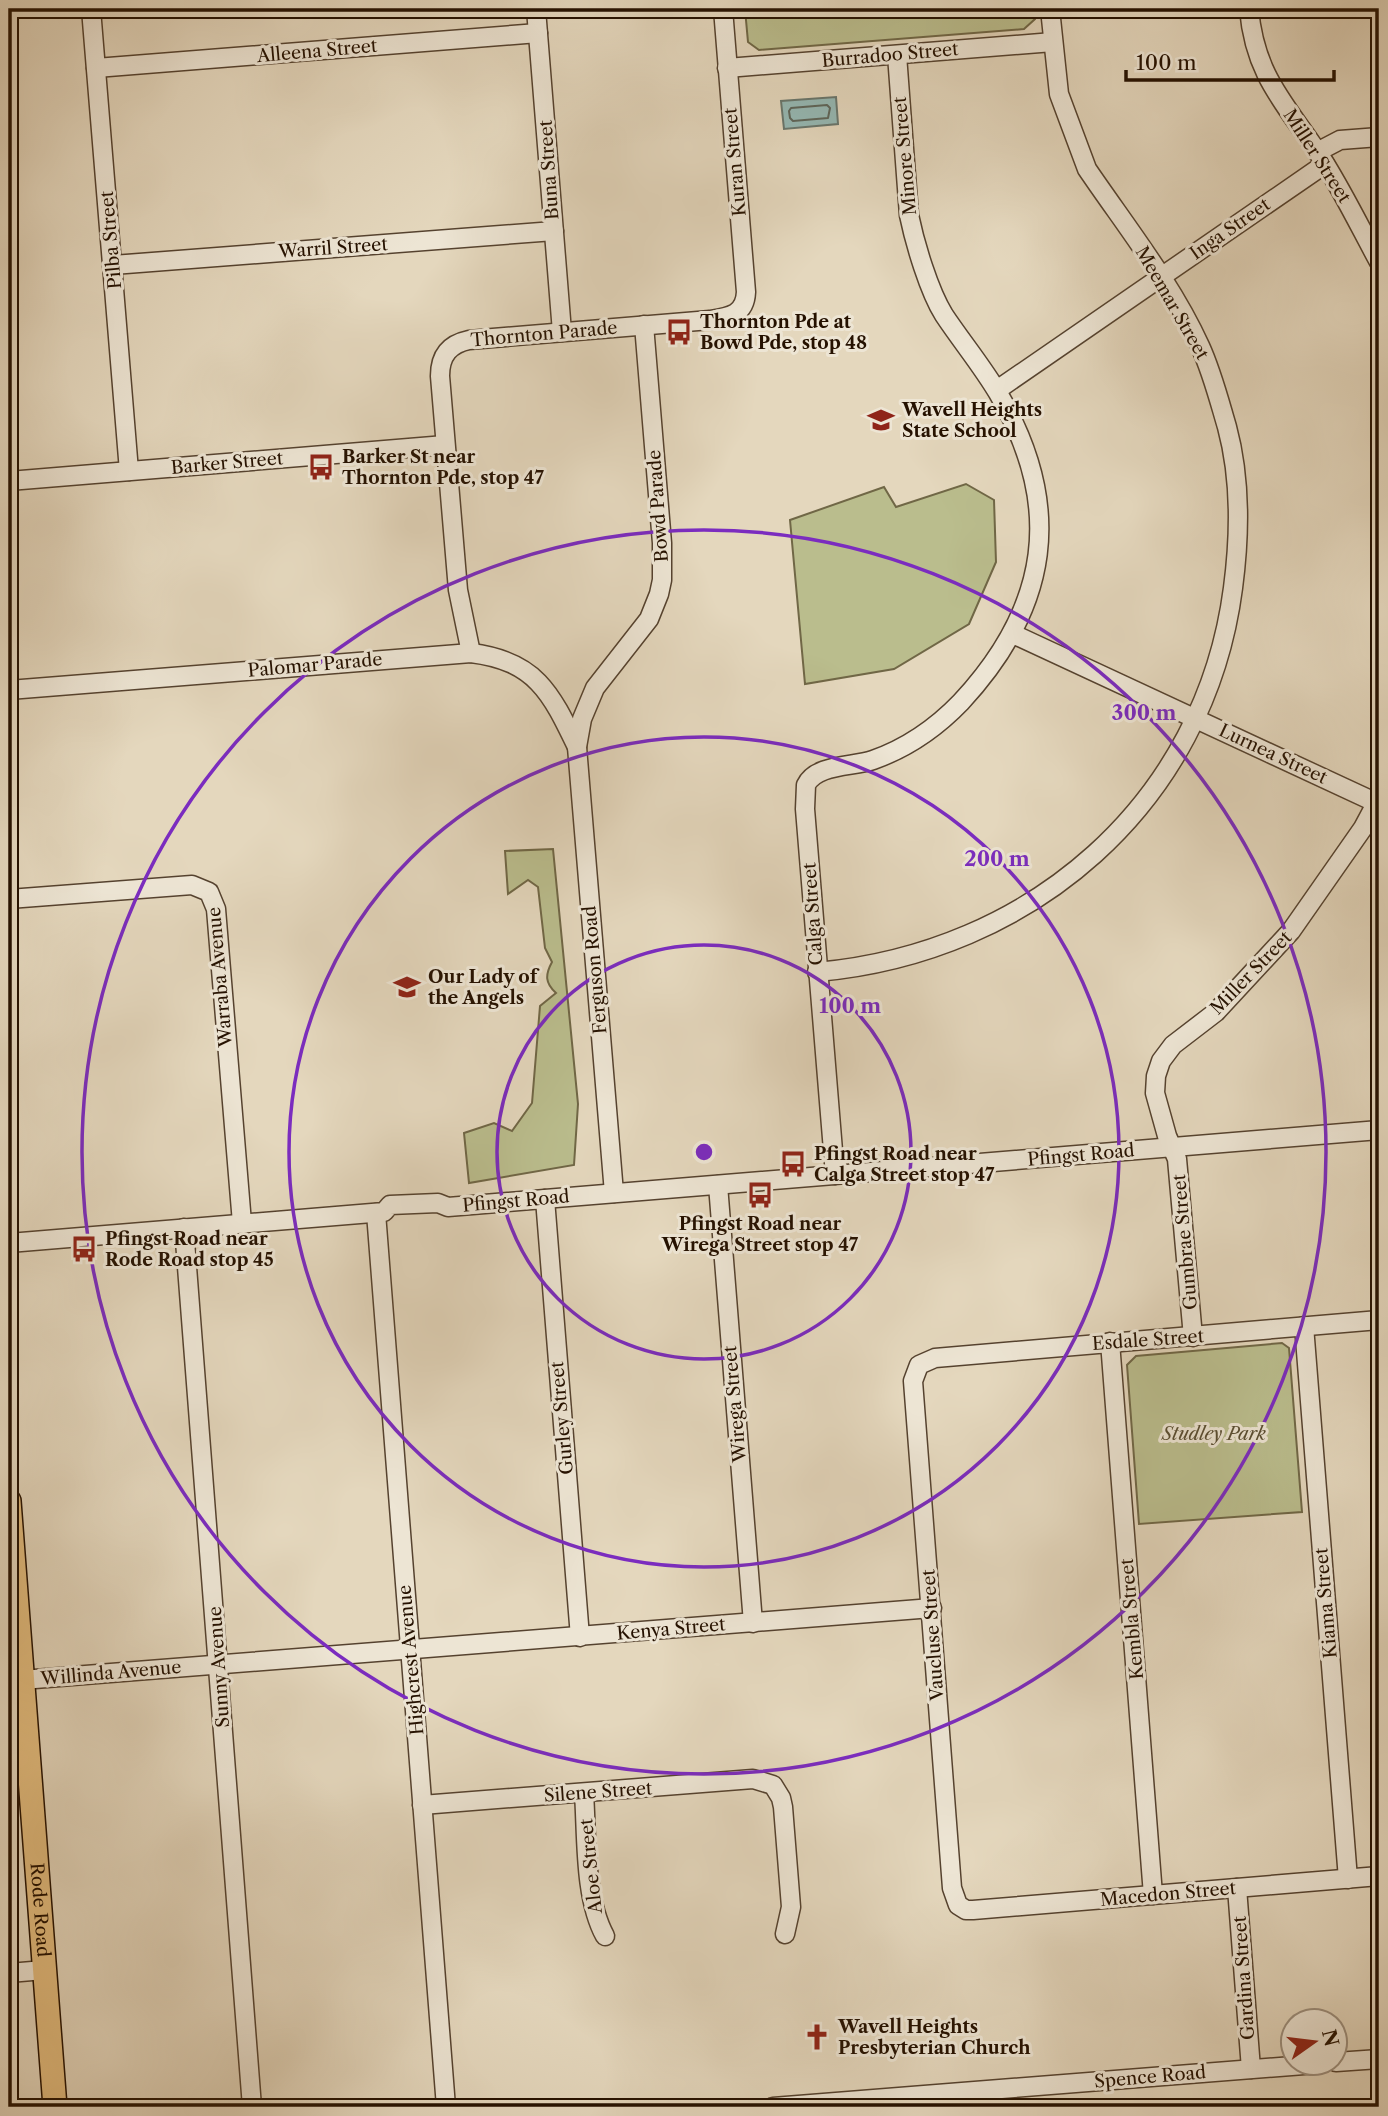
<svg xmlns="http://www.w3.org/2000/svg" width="1388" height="2116" font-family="'Libre Caslon Text',serif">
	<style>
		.green { fill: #babd8d; stroke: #706746; stroke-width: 2 }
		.water { fill: #95b9b5; stroke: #68766d; stroke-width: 2 }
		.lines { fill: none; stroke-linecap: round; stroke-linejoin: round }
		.shore { stroke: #5d655a; stroke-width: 2 }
		.minor-casing { stroke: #55422f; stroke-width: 21 }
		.major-casing { stroke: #251100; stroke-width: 26 }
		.minor { stroke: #ede5d4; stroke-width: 18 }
		.major { stroke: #e2bc7e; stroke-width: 23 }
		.ring { fill: none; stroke: #7b2cbf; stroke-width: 3.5 }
		.labels { text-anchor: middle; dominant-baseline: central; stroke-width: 6; stroke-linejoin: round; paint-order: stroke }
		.street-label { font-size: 18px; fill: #251100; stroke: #ede5d4 }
		.poi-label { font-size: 18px; font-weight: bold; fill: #251100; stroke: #ede5d4; text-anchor: start }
		.park-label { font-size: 18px; font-style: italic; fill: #594d31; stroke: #ede5d4 }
		.centre { fill: #7b2cbf; stroke: #ede5d4; stroke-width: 3.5 }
		.ring-label { font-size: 21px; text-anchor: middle; font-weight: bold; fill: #7b2cbf; stroke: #ede5d4; stroke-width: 6; stroke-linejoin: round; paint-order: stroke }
	</style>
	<rect width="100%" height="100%" fill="#e4d7bd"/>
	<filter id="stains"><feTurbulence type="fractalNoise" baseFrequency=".00286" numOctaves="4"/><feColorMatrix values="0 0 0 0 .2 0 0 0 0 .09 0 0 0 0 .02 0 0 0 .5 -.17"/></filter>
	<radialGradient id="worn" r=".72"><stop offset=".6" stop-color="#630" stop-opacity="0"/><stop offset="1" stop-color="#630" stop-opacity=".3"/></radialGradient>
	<g class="green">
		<polygon points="745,9 1034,9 1035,19 1024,29 759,50 748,42"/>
		<polygon points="966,484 994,500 996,562 969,624 894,669 805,684 790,520 884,487 896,507"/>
		<path d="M 553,849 L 578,1104 L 574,1165 L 469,1183 L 464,1133 L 494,1123 L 512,1131 L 532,1103 L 540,1006 L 556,993 C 545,983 545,975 552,962 L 545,948 L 538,887 L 528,880 L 508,894 L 505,851 Z"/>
		<polygon points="1282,1343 1289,1348 1302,1512 1139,1524 1127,1365 1136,1356"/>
	</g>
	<polygon class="water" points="836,97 838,124 784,129 781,101"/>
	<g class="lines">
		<polygon class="shore" points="827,105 830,108 828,118 793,121 790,118 789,111 791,108"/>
		<g class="minor-casing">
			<g id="minor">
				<polyline points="91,9 129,471"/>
				<polyline points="536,9 562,332"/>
				<path d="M 1249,9 C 1255,79 1289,107 1324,162 C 1344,194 1361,229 1379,262"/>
				<polyline points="96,68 538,33"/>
				<polyline points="727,68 1053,42"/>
				<polyline points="1317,152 1340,140 1379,137"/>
				<polyline points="113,265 554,231"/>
				<polyline points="997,390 1325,164"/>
				<polyline points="9,481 445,445"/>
				<polyline points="1013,634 1379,804"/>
				<path d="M 471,653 L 458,590 L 440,376 C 440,355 450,344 469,340 L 710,320 C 729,317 745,315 746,292 L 723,9"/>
				<path d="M 9,690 L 471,653 C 536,661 551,693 577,747"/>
				<polyline points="9,899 192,885 209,892 216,909 242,1223"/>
				<path d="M 817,972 C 1031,953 1205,804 1233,588 C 1240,535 1241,479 1227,427 C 1219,400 1212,372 1200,346 C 1172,284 1125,225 1087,169 L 1059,94 L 1050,9"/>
				<path d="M 835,1175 L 805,809 L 806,785 C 816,764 853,767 873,760 C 907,748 936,728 961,702 C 1049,607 1065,507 998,393 C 982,366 962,342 944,315 C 929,291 915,244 909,215 L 897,55"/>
				<polyline points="718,1185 753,1623"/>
				<polyline points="614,1193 577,747 582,719 595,688 649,619 659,594 662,580 662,543 644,325"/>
				<polyline points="545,1199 580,1637"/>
				<polyline points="376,1213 446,2107"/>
				<polyline points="184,1228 252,2107"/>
				<polyline points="9,1243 384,1212 390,1205 438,1203 448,1207 1379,1130"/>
				<polyline points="1379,1320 935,1358 919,1365 913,1381 952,1888 958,1905 966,1910 973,1910 1379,1876"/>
				<polyline points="1304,1326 1348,1879"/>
				<polyline points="1193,1337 1177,1159 1167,1136 1155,1093 1156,1076 1161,1061 1173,1045 1216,1012 1291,931 1363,828 1379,798"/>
				<polyline points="1110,1342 1153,1895"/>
				<polyline points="22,1680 932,1608"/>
				<polyline points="9,1755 27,1754"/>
				<path d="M 584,1793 C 587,1837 584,1898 605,1936"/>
				<polyline points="422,1805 753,1779 773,1785 781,1798 783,1807 791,1907 785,1934"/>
				<polyline points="1237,1888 1251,2069"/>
				<polyline points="9,1973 44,1970"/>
				<polyline points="1336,2062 1379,2059"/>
				<polyline points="773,2107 1317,2064"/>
			</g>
		</g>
		<g class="major-casing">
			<g id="major">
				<path id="s1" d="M 9,1501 L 55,2107"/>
			</g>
		</g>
		<use href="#minor" class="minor"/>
		<use href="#major" class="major"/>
	</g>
	<g class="ring">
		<circle cx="704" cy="1152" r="207"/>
		<circle cx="704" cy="1152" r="415"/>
		<circle cx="704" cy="1152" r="622"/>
	</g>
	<defs>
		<g id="bus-bare" transform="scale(2.1)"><path d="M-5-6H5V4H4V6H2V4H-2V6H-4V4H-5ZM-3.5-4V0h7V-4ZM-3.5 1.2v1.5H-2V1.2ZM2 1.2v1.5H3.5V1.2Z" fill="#8f2418" stroke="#ede5d4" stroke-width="2.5" paint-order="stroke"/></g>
		<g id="school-bare" transform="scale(2.1)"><path d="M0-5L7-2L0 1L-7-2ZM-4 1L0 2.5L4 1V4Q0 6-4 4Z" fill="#8f2418" stroke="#ede5d4" stroke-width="2.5" paint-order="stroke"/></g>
		<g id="church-bare" transform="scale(2.1)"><path d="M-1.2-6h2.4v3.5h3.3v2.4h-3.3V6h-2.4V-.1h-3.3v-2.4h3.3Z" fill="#8f2418" stroke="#ede5d4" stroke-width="2.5" paint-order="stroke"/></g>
	</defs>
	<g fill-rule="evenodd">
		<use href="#bus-bare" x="679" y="332"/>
		<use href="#school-bare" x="881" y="420"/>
		<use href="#bus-bare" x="321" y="467"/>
		<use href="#school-bare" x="407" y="987"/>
		<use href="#bus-bare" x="793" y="1164"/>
		<use href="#bus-bare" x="760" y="1195"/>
		<use href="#bus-bare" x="84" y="1249"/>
		<use href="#church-bare" x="817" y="2037"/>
	</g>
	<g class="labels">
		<g class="street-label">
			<text transform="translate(317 51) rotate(-5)">Alleena Street</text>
			<text transform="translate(890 55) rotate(-5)">Burradoo Street</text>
			<text transform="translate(905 156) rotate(-95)">Minore Street</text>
			<text transform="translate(1317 156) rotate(57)">Miller Street</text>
			<text transform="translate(735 162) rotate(-95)">Kuran Street</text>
			<text transform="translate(549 170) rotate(-94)">Buna Street</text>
			<text transform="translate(1230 229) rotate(-35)">Inga Street</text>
			<text transform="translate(111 240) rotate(-95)">Pilba Street</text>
			<text transform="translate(333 248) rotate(-4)">Warril Street</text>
			<text transform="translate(1172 303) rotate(60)">Meemar Street</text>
			<text transform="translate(544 334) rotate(-5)">Thornton Parade</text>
			<text transform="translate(227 463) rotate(-5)">Barker Street</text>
			<text transform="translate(658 506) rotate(-94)">Bowd Parade</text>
			<text transform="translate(315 665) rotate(-5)">Palomar Parade</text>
			<text transform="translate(1273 754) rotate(25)">Lurnea Street</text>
			<text transform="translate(813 914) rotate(-94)">Calga Street</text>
			<text transform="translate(595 970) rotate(-95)">Ferguson Road</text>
			<text transform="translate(1251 973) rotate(-46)">Miller Street</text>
			<text transform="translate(220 977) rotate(-95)">Warraba Avenue</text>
			<text transform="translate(1081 1155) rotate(-5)">Pfingst Road</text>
			<text transform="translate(516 1201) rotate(-5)">Pfingst Road</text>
			<text transform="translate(1185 1242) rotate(-95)">Gumbrae Street</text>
			<text transform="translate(1148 1340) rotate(-4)">Esdale Street</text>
			<text transform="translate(735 1404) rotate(-95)">Wirega Street</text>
			<text transform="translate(562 1418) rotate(-95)">Gurley Street</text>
			<text transform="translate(1326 1603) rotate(-95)">Kiama Street</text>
			<text transform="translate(1132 1619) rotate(-95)">Kembla Street</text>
			<text transform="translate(671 1629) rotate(-5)">Kenya Street</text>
			<text transform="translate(933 1635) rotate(-94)">Vaucluse Street</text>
			<text transform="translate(411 1660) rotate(-95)">Highcrest Avenue</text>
			<text transform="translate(219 1667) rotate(-94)">Sunny Avenue</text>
			<text transform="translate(111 1673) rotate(-5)">Willinda Avenue</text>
			<text transform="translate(598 1792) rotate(-4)">Silene Street</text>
			<text transform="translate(591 1866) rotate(-96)">Aloe Street</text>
			<text transform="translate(1168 1894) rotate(-5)">Macedon Street</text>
			<text stroke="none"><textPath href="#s1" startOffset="410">Rode Road</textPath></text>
			<text transform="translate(1244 1978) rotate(-94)">Gardina Street</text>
			<text transform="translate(1150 2077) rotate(-5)">Spence Road</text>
		</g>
		<g class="poi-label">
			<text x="700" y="322">Thornton Pde at<tspan x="700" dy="21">Bowd Pde, stop 48</tspan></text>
			<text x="902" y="410">Wavell Heights<tspan x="902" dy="21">State School</tspan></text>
			<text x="342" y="457">Barker St near<tspan x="342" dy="21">Thornton Pde, stop 47</tspan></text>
			<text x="428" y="977">Our Lady of<tspan x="428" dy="21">the Angels</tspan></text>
			<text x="814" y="1154">Pfingst Road near<tspan x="814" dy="21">Calga Street stop 47</tspan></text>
			<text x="760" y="1224" text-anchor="middle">Pfingst Road near<tspan x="760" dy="21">Wirega Street stop 47</tspan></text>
			<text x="105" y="1239">Pfingst Road near<tspan x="105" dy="21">Rode Road stop 45</tspan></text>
			<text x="838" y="2027">Wavell Heights<tspan x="838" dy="21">Presbyterian Church</tspan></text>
		</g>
		<g class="park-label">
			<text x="1214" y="1434">Studley Park</text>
		</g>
	</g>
	<circle cx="704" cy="1152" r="10" class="centre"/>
	<g class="ring-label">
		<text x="1144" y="720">300 m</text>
		<text x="997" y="866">200 m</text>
		<text x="850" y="1013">100 m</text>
	</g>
	<rect width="1388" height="2116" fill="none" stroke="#e4d7bd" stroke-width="35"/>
	<rect x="10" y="10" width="1367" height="2095" fill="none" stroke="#251100" stroke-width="3.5"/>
	<rect x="18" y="18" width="1353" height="2081" fill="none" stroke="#251100" stroke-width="2"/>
	<g transform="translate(1314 2042) rotate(76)"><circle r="33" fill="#ede5d4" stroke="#9d907f" stroke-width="2"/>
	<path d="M0-5L12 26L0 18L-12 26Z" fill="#8f2418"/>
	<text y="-10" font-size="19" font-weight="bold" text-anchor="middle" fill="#251100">N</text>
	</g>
	<path d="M1126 70v10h208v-10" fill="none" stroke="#251100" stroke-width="3.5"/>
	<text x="1136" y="70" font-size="21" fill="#251100" stroke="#ede5d4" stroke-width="5" paint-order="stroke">100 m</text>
	<rect width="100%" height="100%" filter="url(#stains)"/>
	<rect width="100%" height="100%" fill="url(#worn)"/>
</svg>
